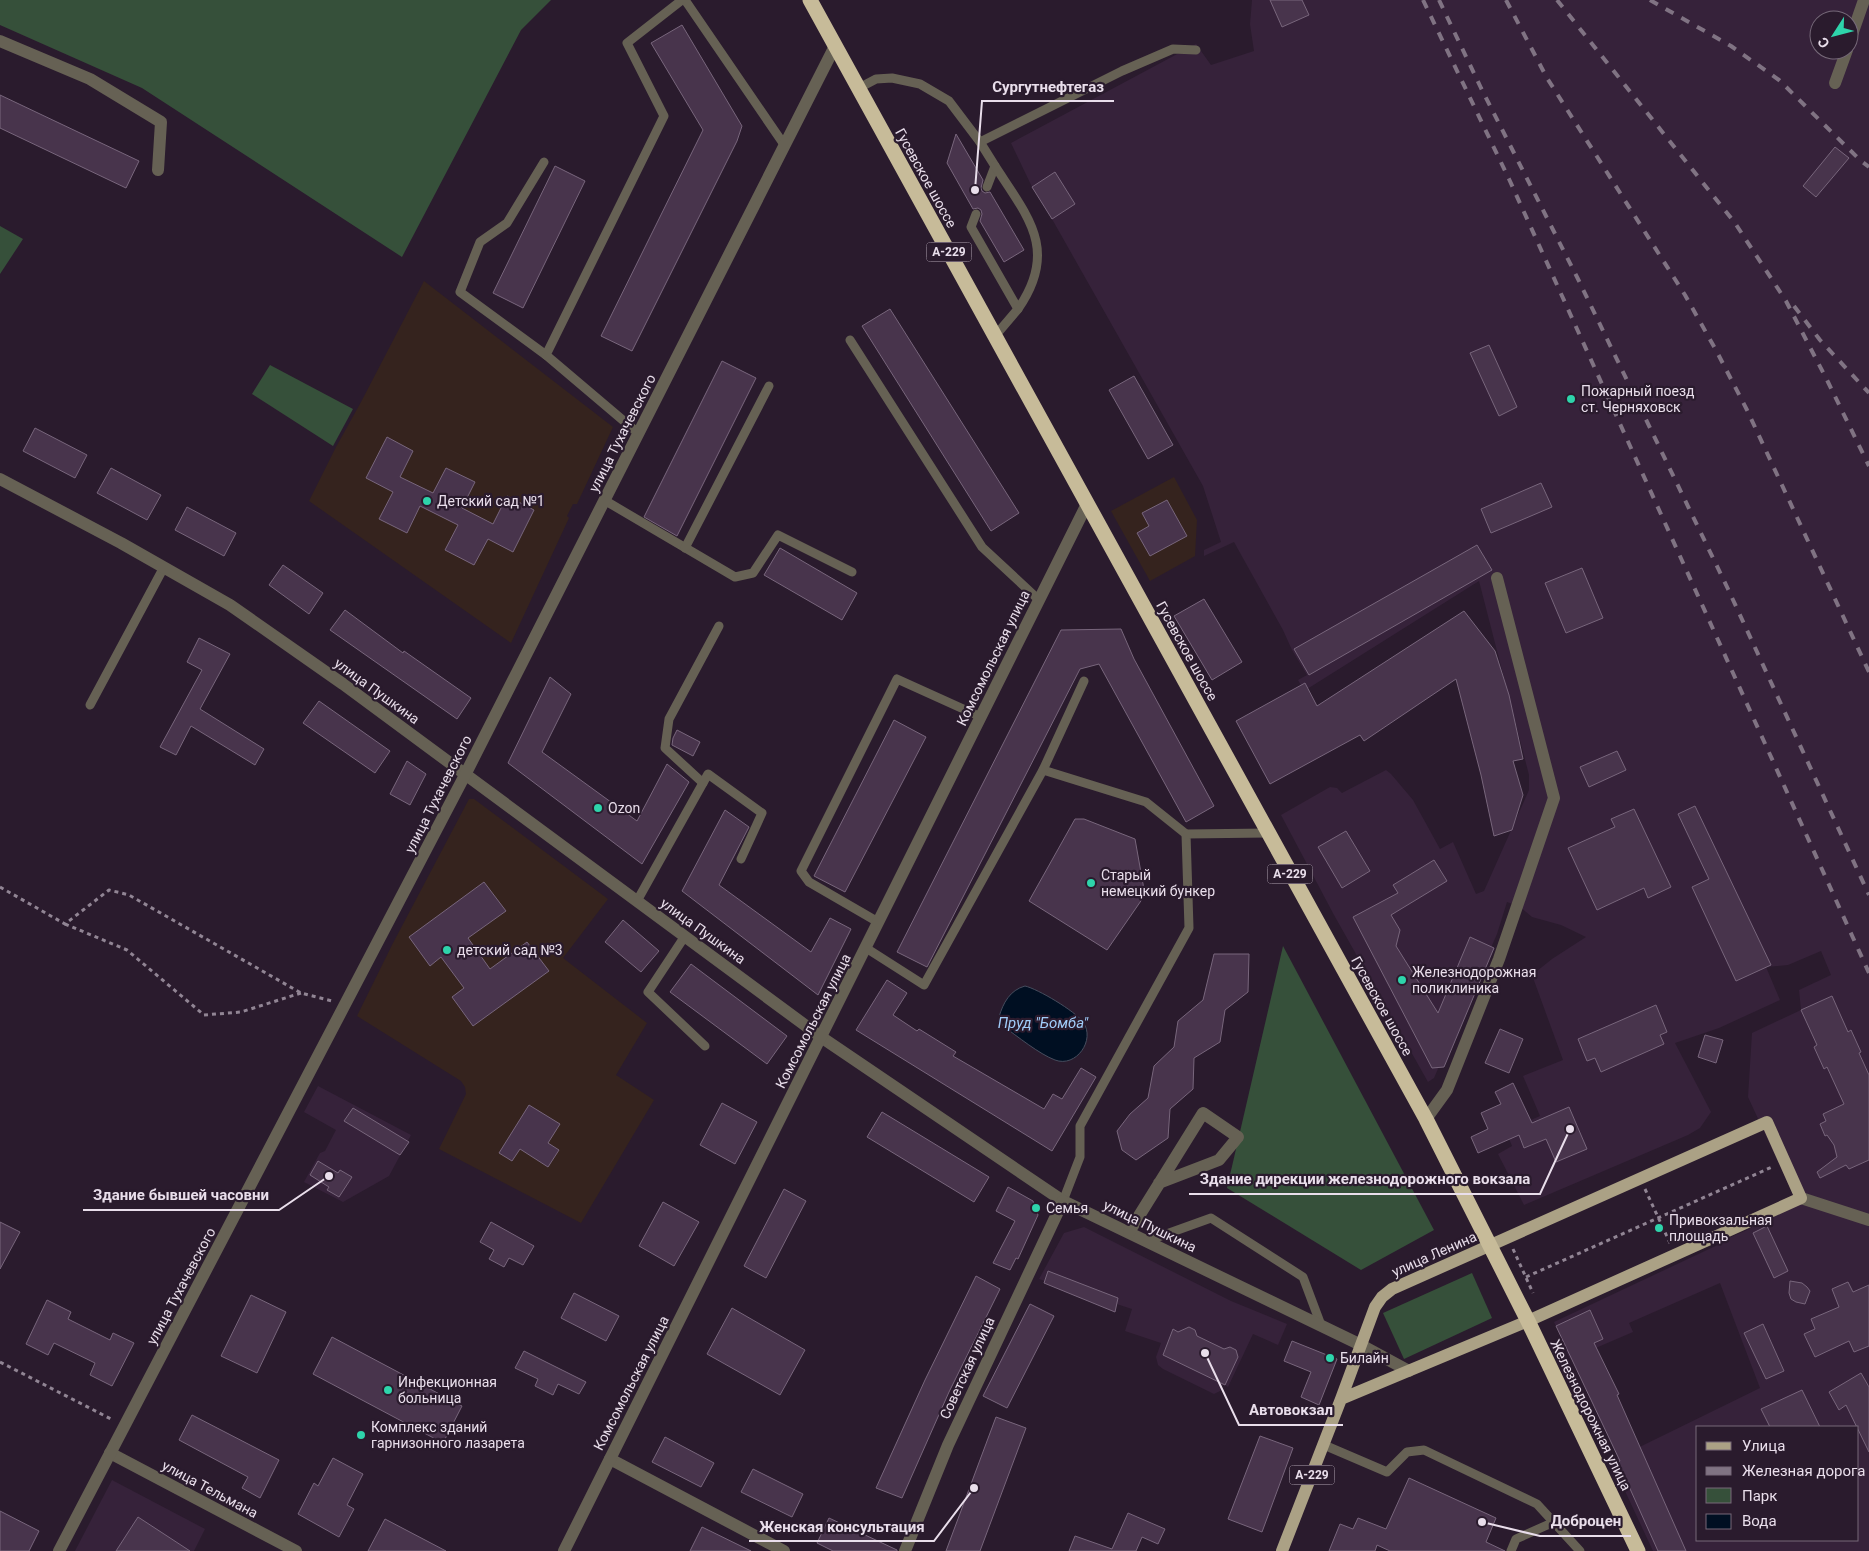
<svg xmlns="http://www.w3.org/2000/svg" width="1869" height="1551" font-family="Roboto,sans-serif">
	<style>
		.commercial { fill: #35231e }
		.built { fill: #36223a; fill-rule: evenodd }
		.green { fill: #36503a }
		.water { fill: #000f22; stroke: #464d5e }
		.building { fill: #48344c; stroke: #78667c }
		.lines { fill: none; stroke-linecap: round; stroke-linejoin: round }
		.path { stroke: #918594; stroke-width: 3; stroke-dasharray: 4 4; stroke-linecap: butt }
		.lane { stroke: #666154; stroke-width: 9 }
		.street { stroke: #666154; stroke-width: 12 }
		.primary { stroke: #aba185; stroke-width: 12 }
		.highway { stroke: #c7bb99; stroke-width: 15 }
		.rail { stroke: #807383; stroke-width: 4; stroke-dasharray: 9 9; stroke-linecap: butt }
		.poi-dot { fill: #2ed4ab; stroke: #2a1b2d; stroke-width: 2 }
		.labels { text-anchor: middle; dominant-baseline: central; stroke-width: 4.5; stroke-linejoin: round; paint-order: stroke }
		.shield { fill: #2a1b2d; stroke: #b0a4b2; stroke-width: 1 }
		.shield-label { font-size: 12px; font-weight: bold; fill: #e9deeb }
		.street-label { font-size: 14px; fill: #e9deeb; stroke: #2a1b2d }
		.poi-label { font-size: 14px; fill: #e9deeb; stroke: #2a1b2d; text-anchor: start }
		.water-label { font-size: 15px; font-style: italic; fill: #a1ccf9; stroke: #2a1b2d }
		.leader { fill: none; stroke: #e9deeb; stroke-width: 2 }
		.callout-dot { fill: #e9deeb; stroke: #2a1b2d; stroke-width: 2 }
		.callout-label { font-size: 15px; text-anchor: middle; font-weight: bold; fill: #e9deeb; stroke: #2a1b2d; stroke-width: 4.5; stroke-linejoin: round; paint-order: stroke }
	</style>
	<rect width="100%" height="100%" fill="#2a1b2d"/>
	<g class="commercial">
		<polygon points="424,281 613,427 577,504 573,504 567,516 569,518 511,643 309,501 336,447 361,402"/>
		<polygon points="1174,477 1197,520 1195,556 1150,581 1111,511"/>
		<polygon points="469,799 474,799 608,899 563,958 647,1023 616,1075 654,1100 581,1223 439,1149 466,1094 465,1087 461,1081 357,1016 392,945"/>
	</g>
	<g class="built">
		<path d="M 1252,0 L 1869,0 L 1869,1551 L 1653,1551 L 1611,1461 L 1760,1388 L 1720,1283 L 1629,1323 L 1633,1332 L 1570,1359 L 1554,1322 L 1724,1242 L 1724,1240 L 1747,1230 L 1796,1201 L 1748,1097 L 1752,1033 L 1801,1010 L 1799,990 L 1831,975 L 1821,951 L 1788,965 L 1766,967 L 1780,1000 L 1719,1028 L 1675,1043 L 1711,1112 L 1700,1128 L 1688,1135 L 1524,1205 L 1498,1154 L 1512,1146 L 1506,1131 L 1540,1116 L 1523,1076 L 1563,1060 L 1532,975 L 1552,959 L 1586,937 L 1561,925 L 1532,917 L 1519,906 L 1507,902 L 1497,934 L 1434,1078 L 1428,1082 L 1334,915 L 1281,815 L 1330,787 L 1337,788 L 1342,793 L 1386,770 L 1391,774 L 1413,800 L 1440,849 L 1453,842 L 1476,894 L 1484,891 L 1529,790 L 1529,775 L 1479,581 L 1304,691 L 1298,680 L 1307,675 L 1292,650 L 1283,630 L 1234,542 L 1204,556 L 1204,550 L 1221,542 L 1203,486 L 1052,219 L 1032,187 L 1011,143 L 1196,44 L 1211,65 L 1254,51 L 1250,24 ZM 1819,20 L 1849,20 L 1849,50 L 1819,50 ZM 1698,1427 L 1858,1427 L 1858,1540 L 1698,1540 Z"/>
		<polygon points="318,1086 411,1135 389,1176 343,1202 304,1182 320,1153 325,1151 336,1130 304,1112"/>
		<polygon points="1084,1227 1231,1301 1287,1324 1278,1345 1253,1334 1228,1387 1223,1384 1220,1391 1214,1394 1163,1369 1158,1365 1156,1357 1161,1343 1125,1331 1132,1309 1039,1279 1064,1233"/>
		<polygon points="112,1480 205,1529 194,1551 75,1551"/>
	</g>
	<g class="green">
		<polygon points="0,0 551,0 521,30 402,257 142,88 0,25"/>
		<polygon points="0,226 23,239 0,274"/>
		<polygon points="270,365 353,409 333,446 252,394"/>
		<polygon points="1283,946 1434,1230 1361,1270 1227,1188"/>
		<polygon points="1472,1273 1492,1318 1404,1359 1383,1313"/>
	</g>
	<path class="water" d="M 1025,986 C 1038,989 1075,1011 1083,1022 C 1096,1040 1076,1068 1055,1060 C 1039,1054 1017,1036 1003,1026 L 999,1017 C 1003,1003 1010,990 1025,986 Z"/>
	<g class="building">
		<polygon points="1270,0 1302,0 1309,15 1282,27"/>
		<polygon points="682,25 742,126 737,141 632,351 601,336 703,130 651,43"/>
		<polygon points="0,95 139,161 126,188 0,128"/>
		<polygon points="956,134 983,180 981,188 982,191 985,193 990,192 1024,250 1004,262 980,221 982,214 981,210 978,208 973,209 947,163"/>
		<polygon points="1835,147 1849,158 1816,197 1803,186"/>
		<polygon points="555,166 585,181 523,308 493,293"/>
		<polygon points="1055,172 1075,204 1052,219 1032,187"/>
		<polygon points="890,309 1019,513 991,531 862,326"/>
		<polygon points="1489,345 1517,407 1499,416 1470,353"/>
		<polygon points="722,361 756,378 677,536 644,517"/>
		<polygon points="1134,376 1173,445 1148,459 1109,390"/>
		<polygon points="35,428 87,455 75,478 23,451"/>
		<polygon points="387,437 413,451 400,477 433,493 446,468 475,482 462,508 493,524 507,496 534,510 513,552 488,539 474,565 445,550 458,525 420,506 407,533 379,519 393,492 366,478"/>
		<polygon points="111,468 161,495 147,520 97,493"/>
		<polygon points="1541,483 1552,507 1491,533 1481,509"/>
		<polygon points="1167,500 1187,536 1150,556 1137,533 1149,526 1142,513"/>
		<polygon points="187,507 236,533 224,556 175,530"/>
		<polygon points="1477,545 1492,570 1309,675 1294,649"/>
		<polygon points="780,548 857,593 842,620 764,575"/>
		<polygon points="283,565 323,593 309,614 269,585"/>
		<polygon points="1582,568 1603,618 1566,633 1545,583"/>
		<polygon points="1204,599 1242,662 1212,680 1174,616"/>
		<polygon points="345,610 403,653 404,651 471,698 457,719 330,630"/>
		<polygon points="1464,611 1495,651 1509,695 1523,759 1513,761 1523,795 1512,830 1494,836 1481,775 1456,679 1364,741 1360,735 1270,784 1236,721 1305,683 1317,706"/>
		<polygon points="1121,629 1134,659 1214,806 1186,822 1099,664 1080,669 927,967 897,952 1061,630"/>
		<polygon points="199,638 230,654 200,709 264,749 255,765 191,726 176,755 160,747 202,670 187,662"/>
		<polygon points="550,677 571,694 542,752 637,821 667,764 689,782 642,864 508,763"/>
		<polygon points="319,701 390,751 375,773 303,723"/>
		<polygon points="894,720 926,737 845,892 814,876"/>
		<polygon points="677,730 700,742 693,756 672,745 673,738"/>
		<polygon points="1617,751 1626,770 1589,787 1580,767"/>
		<polygon points="407,761 426,774 410,805 390,794"/>
		<polygon points="1695,806 1771,965 1736,981 1692,887 1709,879 1678,814"/>
		<polygon points="1634,809 1671,887 1648,898 1644,888 1597,910 1568,848 1615,827 1611,819"/>
		<polygon points="725,810 749,827 719,885 811,952 830,918 851,929 818,995 682,891"/>
		<polygon points="1075,819 1084,819 1135,839 1145,895 1107,950 1029,901"/>
		<polygon points="1346,831 1370,871 1342,888 1318,847"/>
		<polygon points="1434,860 1447,881 1391,915 1400,930 1396,946 1438,1013 1470,937 1494,948 1444,1067 1432,1068 1353,917 1398,893 1393,885"/>
		<polygon points="484,882 506,911 468,938 490,969 527,942 549,971 473,1026 452,997 464,988 441,957 430,966 409,937"/>
		<polygon points="623,920 659,951 641,972 605,942"/>
		<polygon points="1214,954 1249,954 1248,992 1225,1010 1220,1042 1194,1058 1193,1089 1170,1109 1168,1138 1136,1160 1122,1150 1117,1131 1130,1114 1148,1098 1154,1066 1174,1047 1178,1021 1203,1000"/>
		<polygon points="691,964 787,1036 767,1064 670,992"/>
		<polygon points="887,980 907,993 893,1015 917,1031 919,1029 956,1052 953,1056 1044,1109 1053,1094 1062,1099 1081,1068 1096,1077 1052,1151 856,1030"/>
		<polygon points="1832,996 1848,1032 1851,1030 1861,1052 1859,1053 1869,1075 1869,1160 1849,1169 1846,1165 1820,1178 1817,1172 1837,1157 1834,1145 1827,1135 1825,1136 1820,1124 1826,1121 1823,1114 1844,1104 1827,1067 1824,1069 1814,1047 1817,1045 1801,1010"/>
		<polygon points="1656,1005 1667,1032 1660,1035 1664,1044 1601,1072 1595,1058 1587,1061 1578,1039"/>
		<polygon points="1500,1029 1523,1039 1509,1073 1485,1063"/>
		<polygon points="1705,1035 1723,1040 1716,1063 1698,1057"/>
		<polygon points="1513,1083 1532,1123 1569,1107 1587,1149 1556,1162 1546,1139 1524,1148 1519,1135 1478,1153 1471,1137 1488,1129 1481,1113 1501,1104 1495,1092"/>
		<polygon points="722,1103 757,1122 735,1164 700,1145"/>
		<polygon points="529,1105 560,1124 548,1143 559,1150 548,1167 520,1149 512,1161 499,1153"/>
		<polygon points="353,1108 409,1142 400,1155 344,1121"/>
		<polygon points="882,1112 989,1177 974,1202 867,1137"/>
		<polygon points="318,1161 338,1173 340,1170 352,1177 339,1197 327,1190 329,1187 310,1175"/>
		<polygon points="1008,1187 1033,1201 1038,1215 1018,1259 1016,1258 1010,1270 993,1263 1015,1221 996,1211"/>
		<polygon points="784,1189 806,1201 766,1278 744,1266"/>
		<polygon points="663,1202 699,1222 674,1266 639,1246"/>
		<polygon points="0,1222 20,1232 0,1269"/>
		<polygon points="491,1222 534,1246 523,1265 509,1258 504,1267 489,1259 494,1250 480,1242"/>
		<polygon points="1767,1226 1788,1271 1774,1278 1753,1233"/>
		<polygon points="1048,1271 1118,1298 1115,1312 1044,1283"/>
		<polygon points="976,1276 1000,1289 949,1392 902,1498 876,1488 925,1380"/>
		<polygon points="1790,1281 1802,1283 1807,1287 1810,1291 1805,1304 1796,1302 1791,1299 1789,1293"/>
		<polygon points="1848,1282 1853,1292 1869,1285 1869,1346 1854,1352 1849,1341 1815,1357 1804,1334 1815,1329 1811,1319 1839,1307 1832,1289"/>
		<polygon points="574,1293 619,1316 606,1341 561,1318"/>
		<polygon points="251,1295 286,1312 257,1373 221,1356"/>
		<polygon points="47,1300 71,1312 68,1319 110,1340 113,1333 134,1343 112,1386 90,1375 95,1363 54,1343 48,1355 26,1344"/>
		<polygon points="1030,1304 1054,1316 1007,1408 983,1396"/>
		<polygon points="732,1308 805,1350 780,1395 707,1354"/>
		<polygon points="1590,1310 1603,1339 1594,1343 1619,1394 1617,1395 1686,1551 1658,1551 1618,1462 1620,1461 1556,1326"/>
		<polygon points="1763,1324 1784,1371 1766,1379 1744,1333"/>
		<polygon points="1189,1327 1195,1330 1197,1336 1224,1349 1230,1347 1236,1350 1238,1357 1225,1385 1163,1355 1173,1329 1178,1332"/>
		<polygon points="332,1337 462,1406 443,1443 313,1374"/>
		<polygon points="1292,1341 1337,1359 1319,1405 1301,1397 1311,1372 1284,1361"/>
		<polygon points="524,1351 586,1382 579,1394 558,1384 553,1395 535,1386 538,1379 515,1368"/>
		<polygon points="1861,1373 1869,1387 1869,1452 1846,1405 1839,1410 1829,1392"/>
		<polygon points="1802,1390 1820,1427 1770,1427 1761,1409"/>
		<polygon points="192,1415 279,1460 260,1498 242,1488 248,1477 179,1440"/>
		<polygon points="996,1417 1026,1428 980,1551 946,1551"/>
		<polygon points="1260,1436 1293,1448 1262,1532 1228,1519"/>
		<polygon points="665,1437 714,1463 701,1487 652,1462"/>
		<polygon points="333,1458 363,1474 347,1505 354,1509 339,1537 298,1514 314,1483 318,1486"/>
		<polygon points="753,1469 803,1494 792,1517 741,1492"/>
		<polygon points="1409,1478 1496,1518 1486,1542 1505,1551 1390,1551 1377,1545 1375,1551 1329,1551 1340,1524 1353,1529 1358,1518 1386,1529"/>
		<polygon points="0,1511 39,1531 29,1551 0,1551"/>
		<polygon points="1128,1513 1165,1529 1158,1544 1142,1537 1136,1551 1069,1551 1075,1536 1112,1549"/>
		<polygon points="138,1517 190,1551 116,1551"/>
		<polygon points="829,1518 897,1550 897,1551 833,1551 817,1543"/>
		<polygon points="385,1519 446,1551 368,1551"/>
		<polygon points="702,1527 751,1551 690,1551"/>
	</g>
	<g class="lines">
		<g class="path">
			<polyline points="0,887 65,924 109,890 129,895 301,993 332,1001"/>
			<polyline points="65,924 127,950 204,1015 241,1012 301,993"/>
			<polyline points="1645,1189 1670,1243"/>
			<polyline points="1513,1249 1533,1293"/>
			<polyline points="1526,1277 1772,1167"/>
			<polyline points="0,1362 113,1420"/>
		</g>
		<g class="lane">
			<polyline points="685,0 785,146"/>
			<polyline points="859,88 876,79 892,78 920,84 949,101 980,142 995,166 987,187"/>
			<polyline points="980,142 1122,71 1173,49 1196,50"/>
			<polyline points="544,162 507,223 480,242 460,292 546,355"/>
			<path d="M 995,166 C 1028,217 1059,250 1018,309"/>
			<polyline points="976,214 971,227 1018,309 995,336"/>
			<polyline points="850,340 982,547 1039,600"/>
			<polyline points="638,433 546,355 664,116 627,43 682,0"/>
			<polyline points="604,500 735,577 753,573 778,535 852,572"/>
			<polyline points="685,548 769,386"/>
			<polyline points="90,705 164,567"/>
			<polyline points="1043,770 1146,802 1186,834"/>
			<polyline points="703,783 665,748 669,719 719,626"/>
			<polyline points="637,901 708,774 762,813 741,859"/>
			<polyline points="878,922 809,882 801,871 897,679 981,717"/>
			<polyline points="685,936 648,992 705,1046"/>
			<polyline points="866,948 924,985 1043,770 1084,681"/>
			<polyline points="1063,1201 1080,1157 1080,1126 1189,928 1186,834 1268,833"/>
			<polyline points="1147,1241 1211,1218 1303,1277 1321,1325"/>
			<polyline points="1324,1445 1387,1472 1407,1452 1424,1450 1537,1504 1580,1551"/>
			<polyline points="1511,1551 1516,1539 1554,1522"/>
		</g>
		<g class="street">
			<polyline points="0,41 90,79 161,122 158,170"/>
			<polyline points="1849,43 1864,0"/>
			<polyline points="1835,83 1847,50"/>
			<polyline points="0,479 121,543 230,605 343,684 821,1037 1063,1201 1361,1345 1409,1371"/>
			<polyline points="1426,1119 1447,1090 1499,959 1554,798 1497,578"/>
			<polyline points="1801,1198 1869,1220"/>
			<polyline points="1129,1232 1203,1113 1238,1137 1219,1160 1159,1183"/>
			<polyline points="110,1453 296,1551"/>
			<polyline points="610,1459 784,1551"/>
			<polyline points="59,1551 465,775 835,46"/>
			<polyline points="564,1551 1087,504"/>
			<polyline points="905,1551 948,1445 1063,1201"/>
		</g>
		<polyline class="primary" points="1282,1551 1341,1399 1375,1307 1382,1297 1392,1289 1767,1122 1801,1198 1528,1321 1341,1399"/>
		<polyline class="highway" points="810,0 1426,1119 1528,1321 1638,1551"/>
		<g class="rail">
			<polyline points="1423,0 1509,179 1869,973"/>
			<polyline points="1439,0 1481,88 1578,279 1728,589 1869,895"/>
			<polyline points="1506,0 1547,78 1685,295 1717,352 1747,410 1869,672"/>
			<polyline points="1557,0 1735,223 1786,301 1828,382 1869,466"/>
			<polyline points="1650,0 1731,46 1779,80 1860,160 1869,167"/>
			<polyline points="1794,306 1820,340 1869,393"/>
		</g>
	</g>
	<g class="poi-dot">
		<circle cx="1571" cy="399" r="5"/>
		<circle cx="427" cy="501" r="5"/>
		<circle cx="598" cy="808" r="5"/>
		<circle cx="1091" cy="883" r="5"/>
		<circle cx="447" cy="950" r="5"/>
		<circle cx="1402" cy="980" r="5"/>
		<circle cx="1036" cy="1208" r="5"/>
		<circle cx="1659" cy="1228" r="5"/>
		<circle cx="1330" cy="1358" r="5"/>
		<circle cx="388" cy="1390" r="5"/>
		<circle cx="361" cy="1435" r="5"/>
	</g>
	<g class="labels">
		<g class="shield">
			<rect x="926.5" y="242.5" width="45" height="19" rx="4"/>
			<rect x="1267.5" y="864.5" width="45" height="19" rx="4"/>
			<rect x="1289.5" y="1465.5" width="45" height="19" rx="4"/>
		</g>
		<g class="shield-label">
			<text x="949" y="252">А-229</text>
			<text x="1290" y="874">А-229</text>
			<text x="1312" y="1475">А-229</text>
		</g>
		<g class="street-label">
			<text transform="translate(926 178) rotate(61)">Гусевское шоссе</text>
			<text transform="translate(622 433) rotate(-63)">улица Тухачевского</text>
			<text transform="translate(1187 651) rotate(61)">Гусевское шоссе</text>
			<text transform="translate(993 658) rotate(-64)">Комсомольская улица</text>
			<text transform="translate(377 691) rotate(36)">улица Пушкина</text>
			<text transform="translate(438 794) rotate(-63)">улица Тухачевского</text>
			<text transform="translate(703 931) rotate(36)">улица Пушкина</text>
			<text transform="translate(1382 1006) rotate(61)">Гусевское шоссе</text>
			<text transform="translate(813 1021) rotate(-63)">Комсомольская улица</text>
			<text transform="translate(1150 1226) rotate(26)">улица Пушкина</text>
			<text transform="translate(1434 1254) rotate(-24)">улица Ленина</text>
			<text transform="translate(181 1286) rotate(-62)">улица Тухачевского</text>
			<text transform="translate(967 1368) rotate(-65)">Советская улица</text>
			<text transform="translate(631 1383) rotate(-63)">Комсомольская улица</text>
			<text transform="translate(1591 1415) rotate(64)">Железнодорожная улица</text>
			<text transform="translate(210 1489) rotate(28)">улица Тельмана</text>
		</g>
		<g class="poi-label">
			<text x="1581" y="391">Пожарный поезд<tspan x="1581" dy="16">ст. Черняховск</tspan></text>
			<text x="437" y="501">Детский сад №1</text>
			<text x="608" y="808">Ozon</text>
			<text x="1101" y="875">Старый<tspan x="1101" dy="16">немецкий бункер</tspan></text>
			<text x="457" y="950">детский сад №3</text>
			<text x="1412" y="972">Железнодорожная<tspan x="1412" dy="16">поликлиника</tspan></text>
			<text x="1046" y="1208">Семья</text>
			<text x="1669" y="1220">Привокзальная<tspan x="1669" dy="16">площадь</tspan></text>
			<text x="1340" y="1358">Билайн</text>
			<text x="398" y="1382">Инфекционная<tspan x="398" dy="16">больница</tspan></text>
			<text x="371" y="1427">Комплекс зданий<tspan x="371" dy="16">гарнизонного лазарета</tspan></text>
		</g>
		<g class="water-label">
			<text x="1043" y="1023">Пруд "Бомба"</text>
		</g>
	</g>
	<path class="leader" d="M975 190L982 101H1114M1570 1129L1540 1194H1189M329 1176L279 1210H83M1205 1353L1239 1425H1343M1482 1522L1540 1536H1631M974 1488L934 1541H749"/>
	<g class="callout-dot">
		<circle cx="975" cy="190" r="5"/>
		<circle cx="1570" cy="1129" r="5"/>
		<circle cx="329" cy="1176" r="5"/>
		<circle cx="1205" cy="1353" r="5"/>
		<circle cx="1482" cy="1522" r="5"/>
		<circle cx="974" cy="1488" r="5"/>
	</g>
	<g class="callout-label">
		<text x="1048" y="92">Сургутнефтегаз</text>
		<text x="1365" y="1184">Здание дирекции железнодорожного вокзала</text>
		<text x="181" y="1200">Здание бывшей часовни</text>
		<text x="1291" y="1415">Автовокзал</text>
		<text x="1586" y="1526">Доброцен</text>
		<text x="842" y="1532">Женская консультация</text>
	</g>
	<rect x="1696" y="1426" width="162" height="115" fill="#2a1b2d" stroke="#766979"/>
	<rect x="1706" y="1442" width="25" height="8" fill="#aba185" stroke="#766979"/>
	<text x="1742" y="1451" font-size="15" fill="#e9deeb">Улица</text>
	<rect x="1706" y="1467" width="25" height="8" fill="#807383" stroke="#766979"/>
	<text x="1742" y="1476" font-size="15" fill="#e9deeb">Железная дорога</text>
	<rect x="1706" y="1488" width="25" height="15" fill="#36503a" stroke="#766979"/>
	<text x="1742" y="1501" font-size="15" fill="#e9deeb">Парк</text>
	<rect x="1706" y="1514" width="25" height="15" fill="#000f22" stroke="#766979"/>
	<text x="1742" y="1526" font-size="15" fill="#e9deeb">Вода</text>
	<g transform="translate(1834 35) rotate(234)"><circle r="24" fill="#2a1b2d" stroke="#766979"/>
	<path d="M0-4L9 19L0 12L-9 19Z" fill="#2ed4ab"/>
	<text y="-8" font-size="14" font-weight="bold" text-anchor="middle" fill="#e9deeb">С</text>
	</g>
</svg>
